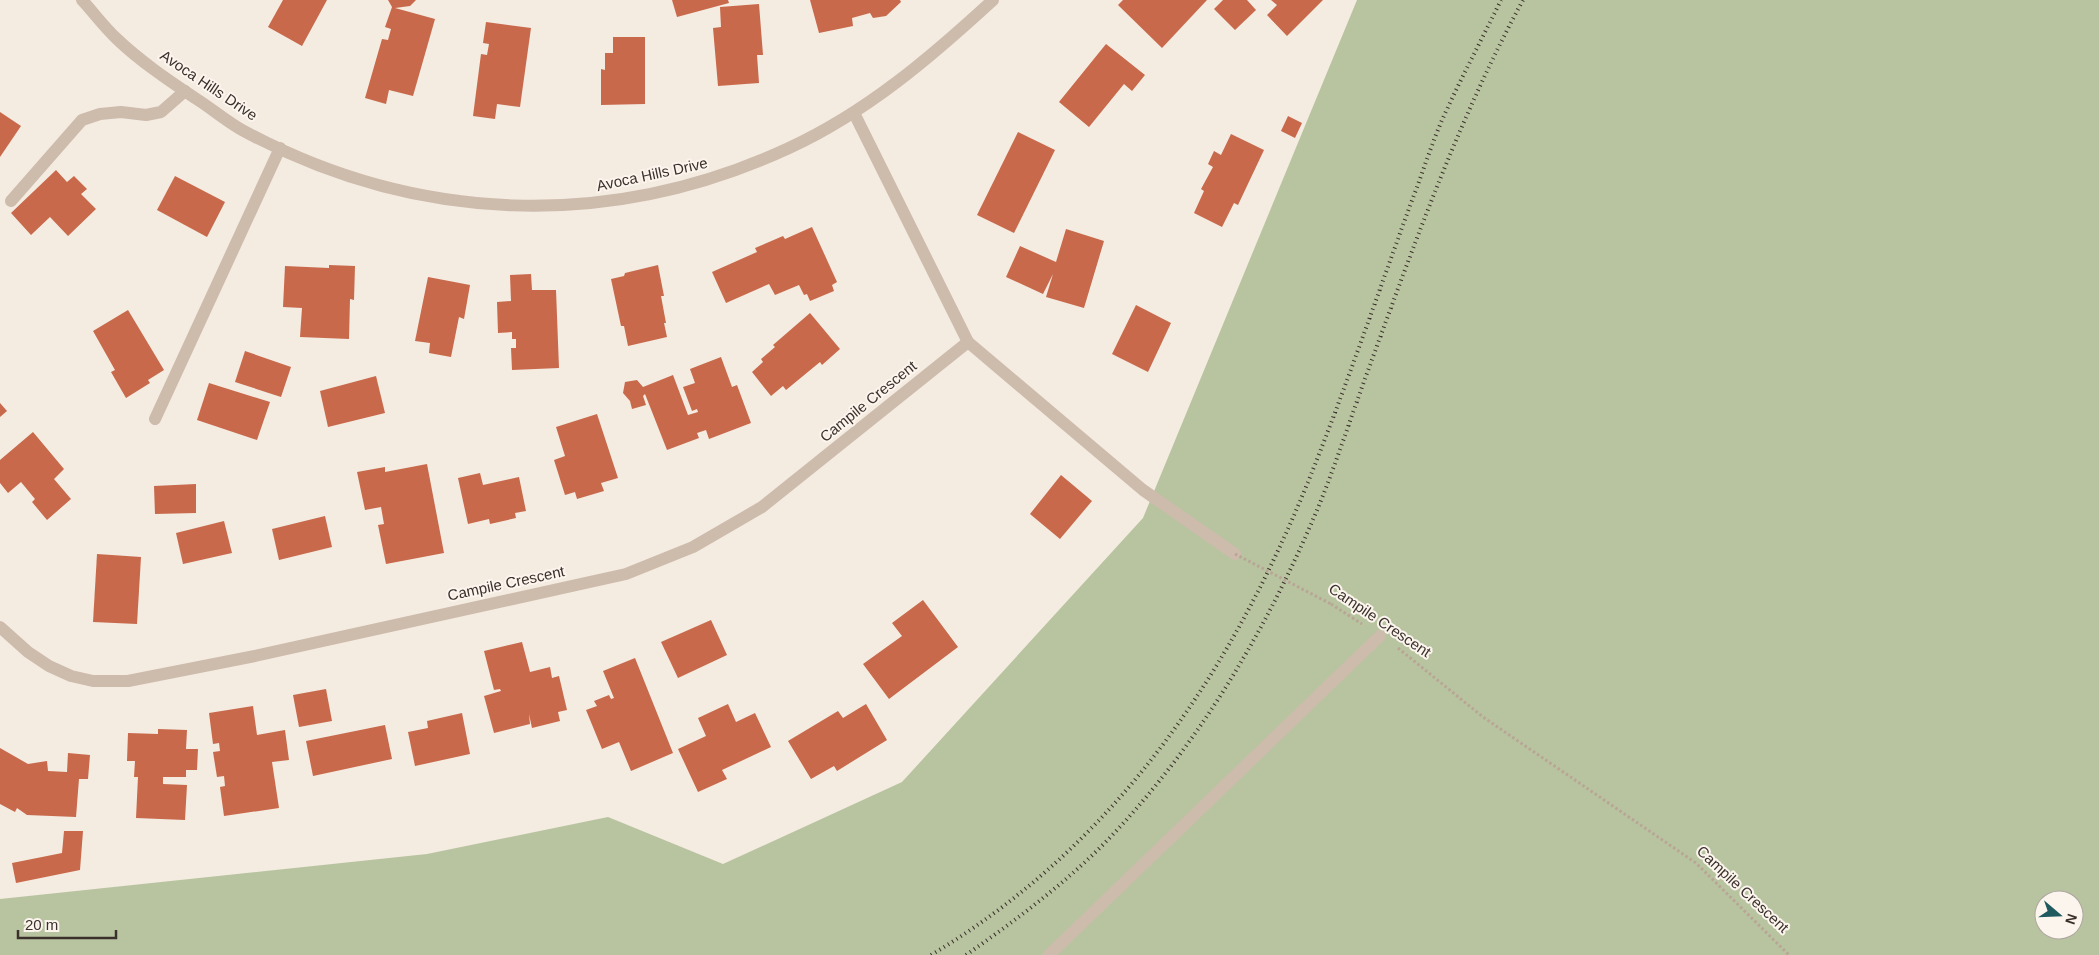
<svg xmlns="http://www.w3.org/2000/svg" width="2099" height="955" font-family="Helvetica,sans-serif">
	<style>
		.green { fill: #b8c4a0; fill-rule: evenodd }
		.building { fill: #c8694b }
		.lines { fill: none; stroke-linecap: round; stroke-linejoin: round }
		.path { stroke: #b9a596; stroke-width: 3; stroke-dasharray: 2.5 2.5; stroke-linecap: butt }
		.lane { stroke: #cdbbac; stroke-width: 12 }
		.street { stroke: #cdbbac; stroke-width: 12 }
		.rail { stroke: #3b302b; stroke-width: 4; stroke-dasharray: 1 4; stroke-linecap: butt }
		.path-bridge { stroke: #b9a596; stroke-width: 3; stroke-dasharray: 2.5 2.5; stroke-linecap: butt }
		.labels { text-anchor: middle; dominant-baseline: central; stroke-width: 4; stroke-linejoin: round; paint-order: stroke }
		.street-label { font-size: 15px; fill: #3b302b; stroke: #fbf5ee }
	</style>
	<rect width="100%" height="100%" fill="#f4ebe1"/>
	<path class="green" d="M 1357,0 L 2099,0 L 2099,955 L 0,955 L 0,899 L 427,854 L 608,817 L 723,864 L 902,782 L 1143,518 ZM 2044,900 L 2074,900 L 2074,930 L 2044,930 Z"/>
	<g class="building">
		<polygon points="283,0 327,0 302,46 268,27"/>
		<polygon points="388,0 416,0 410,6 395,8 435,19 413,96 389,90 386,104 365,98 382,39 388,40 391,29 385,27 392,7"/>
		<polygon points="672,0 728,0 729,3 677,17"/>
		<polygon points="810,0 900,0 901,2 886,16 873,18 870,13 852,18 853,26 819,33"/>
		<polygon points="1123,0 1207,0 1162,48 1118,5"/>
		<polygon points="1223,0 1247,0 1256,10 1235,30 1214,9"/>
		<polygon points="1271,0 1323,0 1287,36 1267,15 1277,5"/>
		<polygon points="759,4 763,55 757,55 759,83 718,86 713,28 721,27 720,7"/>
		<polygon points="486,22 531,28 520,107 497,104 495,119 473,116 481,54 487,55 489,44 483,43"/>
		<polygon points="613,37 645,37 645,104 601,105 601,69 605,70 605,53 613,53"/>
		<polygon points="1106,44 1145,75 1132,91 1124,84 1089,127 1059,102"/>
		<polygon points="0,112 21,126 0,157"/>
		<polygon points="1288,116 1302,123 1295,138 1281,131"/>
		<polygon points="1018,132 1055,150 1014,233 977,215"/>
		<polygon points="1231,134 1264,150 1238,205 1234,203 1222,227 1194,213 1204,191 1201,189 1213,167 1208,164 1214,151 1221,155"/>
		<polygon points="56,170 67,182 74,176 87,189 81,194 96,209 68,236 50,217 31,235 11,213"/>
		<polygon points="175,176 225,202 207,237 157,210"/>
		<polygon points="812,227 837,282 832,285 834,291 810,301 807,294 804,295 799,285 775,295 769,284 726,303 712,272 757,252 755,248 783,236 785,239"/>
		<polygon points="1066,229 1104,241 1084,308 1046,297 1053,274 1043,294 1006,277 1020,246 1056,262"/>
		<polygon points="329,265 355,266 354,300 350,299 349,339 300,337 302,308 283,307 285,266 329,268"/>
		<polygon points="658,265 664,296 661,296 666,323 664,323 667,337 628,346 624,326 621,326 611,279 624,276 625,273"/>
		<polygon points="531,274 532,290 556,290 559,368 512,370 511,348 516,348 516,339 512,339 512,332 498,333 497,302 511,301 510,275"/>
		<polygon points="428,277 470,285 464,319 459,317 451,357 429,353 430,343 415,341"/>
		<polygon points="1136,305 1171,323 1148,372 1112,354"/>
		<polygon points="128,310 164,370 148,380 150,383 126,398 111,372 115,370 93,331"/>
		<polygon points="810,313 840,349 822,365 820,362 786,390 783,386 771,396 752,372 763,362 761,359 775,347 773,345"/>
		<polygon points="245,351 291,367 281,397 235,382"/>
		<polygon points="721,357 732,387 737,385 751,423 709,439 706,430 697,433 699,438 667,450 645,394 643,396 646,405 632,409 630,401 623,393 625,382 637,380 643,387 673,375 688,415 698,412 697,409 692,411 683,387 695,383 690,369"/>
		<polygon points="376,376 385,413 328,427 320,391"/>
		<polygon points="209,383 270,402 257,440 197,420"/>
		<polygon points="0,403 7,411 0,417"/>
		<polygon points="597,414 618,478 601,483 604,491 577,499 575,492 565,495 554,460 565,456 556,427"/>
		<polygon points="33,432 64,469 54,479 71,499 47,520 32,502 35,499 21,482 8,493 0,483 0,460"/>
		<polygon points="427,464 444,553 386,564 378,525 384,524 381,507 365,510 357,472 385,467 385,472"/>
		<polygon points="480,473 483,485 519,477 526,511 515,513 516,518 490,524 489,519 468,524 458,478"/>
		<polygon points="1061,475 1092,501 1060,539 1030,514"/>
		<polygon points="196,484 196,513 155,514 154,486"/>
		<polygon points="325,516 332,547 279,560 272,529"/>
		<polygon points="224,521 232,553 183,564 176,533"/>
		<polygon points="97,554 141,557 137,624 93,622"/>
		<polygon points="923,600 958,647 889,699 863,664 902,636 892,623"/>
		<polygon points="711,620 727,655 678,678 661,642"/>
		<polygon points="522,642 530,672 550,667 552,678 559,676 567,710 558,712 560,721 532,728 529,714 530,724 494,733 484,696 501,691 500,689 494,690 484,651"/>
		<polygon points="635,658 673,753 631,771 619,742 602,749 586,710 597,706 594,701 609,695 611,699 614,698 603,671"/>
		<polygon points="326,689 332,721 299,727 293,695"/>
		<polygon points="728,704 736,722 755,713 771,747 722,770 727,779 698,792 678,749 706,736 698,718"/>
		<polygon points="866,704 887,740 837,771 834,766 811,779 788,741 838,711 843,718"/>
		<polygon points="253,706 257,735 285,730 289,760 272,762 279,808 224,816 220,787 225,786 224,776 217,777 213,752 220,751 219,743 213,744 209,713"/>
		<polygon points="462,713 470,754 415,766 408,732 428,728 427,721"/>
		<polygon points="385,725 392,759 313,776 306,741"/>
		<polygon points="158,729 187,730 186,749 198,749 197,770 186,770 186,777 163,777 163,784 187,785 185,820 136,818 138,777 134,777 135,761 127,761 128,733 158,734"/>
		<polygon points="0,748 28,764 47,761 48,771 67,772 68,753 90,755 88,779 79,779 76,817 27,815 17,808 15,812 0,804"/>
		<polygon points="64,831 83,831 80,870 16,883 12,863 62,853"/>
	</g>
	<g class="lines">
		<g class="path">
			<polyline points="1331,604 1362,624"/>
			<polyline points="1398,648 1483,717 1696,863 1789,955"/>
		</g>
		<g class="lane">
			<polyline points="11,201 82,120 100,114 121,112 146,115 161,112 185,91"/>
			<polyline points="155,419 280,148"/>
		</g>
		<g class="street">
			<path d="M 82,0 C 94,13 104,27 117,39 C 140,61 168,80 195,98 C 211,108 226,121 242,130 C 415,224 610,231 789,148 C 867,112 931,57 993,0"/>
			<polyline points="854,113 968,342 1143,490 1235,554"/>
			<polyline points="0,627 28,652 49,666 71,676 93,681 128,681 255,656 626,574 693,547 762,507 968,342"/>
			<polyline points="1049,955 1380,636"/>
		</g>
		<g class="rail">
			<path d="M 931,955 C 1114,846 1229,676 1308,482 C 1345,390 1377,296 1411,203 C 1422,175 1431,145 1443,118 C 1461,78 1482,39 1501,0"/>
			<path d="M 966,955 C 1019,918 1074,877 1118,829 C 1205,735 1271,621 1320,503 C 1338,458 1353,411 1370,365 C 1415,242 1460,116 1523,0"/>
		</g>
		<polyline class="path-bridge" points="1235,554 1331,604"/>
	</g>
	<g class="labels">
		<g class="street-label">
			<text transform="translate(209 85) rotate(34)">Avoca Hills Drive</text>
			<text transform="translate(652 174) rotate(-12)">Avoca Hills Drive</text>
			<text transform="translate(868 401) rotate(-39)">Campile Crescent</text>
			<text transform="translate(506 583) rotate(-12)">Campile Crescent</text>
			<text transform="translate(1380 620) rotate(34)">Campile Crescent</text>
			<text transform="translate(1743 889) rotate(43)">Campile Crescent</text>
		</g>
	</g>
	<g transform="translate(2059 915) rotate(109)"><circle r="24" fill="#fbf5ee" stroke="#aea6a0"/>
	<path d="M0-4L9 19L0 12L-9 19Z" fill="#1f5a5e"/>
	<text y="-8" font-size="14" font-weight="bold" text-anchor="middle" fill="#3b302b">N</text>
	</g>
	<path d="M18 930v8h98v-8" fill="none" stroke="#3b302b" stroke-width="2.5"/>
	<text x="25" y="930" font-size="15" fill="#3b302b" stroke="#fbf5ee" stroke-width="4" paint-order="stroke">20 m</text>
</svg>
